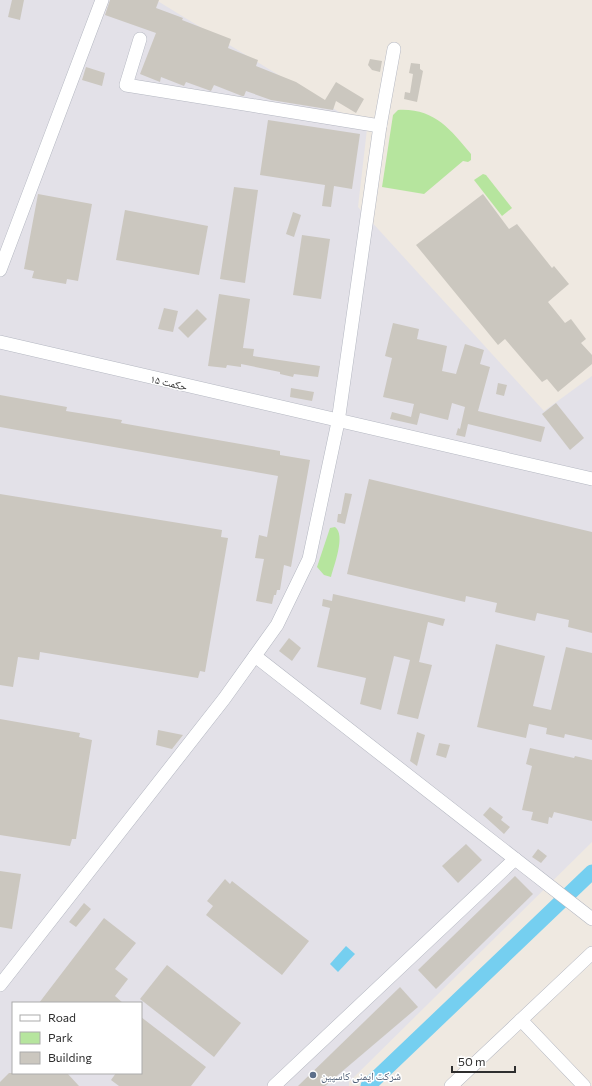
<svg xmlns="http://www.w3.org/2000/svg" width="592" height="1086" font-family="Commissioner,'Noto Naskh Arabic',sans-serif">
	<style>
		.industrial { fill: #e3e1e8; fill-rule: evenodd }
		.green { fill: #b6e59e }
		.water { fill: #75cff0 }
		.lines { fill: none; stroke-linecap: round; stroke-linejoin: round }
		.river { stroke: #75cff0; stroke-width: 15 }
		.building { fill: #cbc7bf }
		.minor-casing { stroke: #b4b7c1; stroke-width: 14 }
		.minor { stroke: #fff; stroke-width: 13 }
		.service-dot { fill: #5c6f8a; stroke: #fff; stroke-width: 1.5 }
		.labels { text-anchor: middle; dominant-baseline: central; stroke-width: 3; stroke-linejoin: round; paint-order: stroke }
		.street-label { font-size: 11px; fill: #2e2e2e; stroke: #fff }
		.service-label { font-size: 11px; fill: #4e5e75; stroke: #fff; text-anchor: start }
	</style>
	<rect width="100%" height="100%" fill="#efe9e1"/>
	<path class="industrial" d="M 0,0 L 156,0 L 367,129 L 358,207 L 544,411 L 592,376 L 592,842 L 349,1082 L 349,1086 L 0,1086 ZM 13,1003 L 141,1003 L 141,1073 L 13,1073 Z"/>
	<g class="green">
		<path d="M 398,110 C 434,108 450,129 471,154 L 471,160 L 468,162 L 463,161 L 424,194 L 382,187 L 393,115 Z"/>
		<polygon points="483,174 486,175 512,208 502,216 474,180"/>
		<path d="M 335,527 C 346,535 334,565 331,577 L 324,575 L 317,567 L 330,528 Z"/>
	</g>
	<polygon class="water" points="346,946 355,954 338,972 330,964"/>
	<g class="lines">
		<polyline class="river" points="368,1086 592,872"/>
	</g>
	<g class="building">
		<polygon points="12,0 24,0 20,20 8,17"/>
		<polygon points="110,0 159,0 156,8 183,18 182,20 231,39 228,48 258,60 256,66 296,82 325,100 336,82 364,99 356,113 336,101 333,110 271,100 246,91 244,96 242,96 214,85 211,91 186,82 184,86 161,77 160,82 140,74 156,33 105,15"/>
		<polygon points="370,59 382,61 380,72 372,70 368,65"/>
		<polygon points="411,63 420,64 420,69 423,71 417,102 404,99 405,92 410,93 413,74 409,73"/>
		<polygon points="86,67 105,73 102,86 82,80"/>
		<polygon points="268,120 360,134 352,189 334,186 331,207 322,206 325,185 260,175"/>
		<polygon points="234,187 258,190 245,283 220,279"/>
		<polygon points="38,194 92,204 78,281 67,279 66,284 32,278 34,271 24,269"/>
		<polygon points="483,194 509,229 517,224 552,268 554,266 569,284 548,302 565,323 571,319 586,339 581,343 592,355 592,364 558,392 547,379 542,382 505,339 498,345 416,245"/>
		<polygon points="125,210 208,226 199,275 116,260"/>
		<polygon points="293,212 301,215 294,237 286,234"/>
		<polygon points="302,235 330,239 321,299 293,295"/>
		<polygon points="219,294 250,299 243,348 254,349 253,356 320,366 318,377 294,374 293,377 280,374 280,372 241,364 241,367 227,365 226,368 208,366"/>
		<polygon points="164,308 178,311 173,332 158,329"/>
		<polygon points="197,309 207,319 188,338 178,328"/>
		<polygon points="393,323 419,329 417,339 447,346 442,371 456,374 465,344 484,350 480,364 490,367 478,411 545,427 541,442 468,424 465,437 456,435 458,428 460,429 465,407 452,403 448,420 420,413 417,425 390,419 392,412 411,417 414,404 383,397 392,358 385,356"/>
		<polygon points="498,383 507,385 504,396 496,394"/>
		<polygon points="291,388 314,392 312,401 290,397"/>
		<polygon points="0,395 67,407 66,411 122,420 121,423 280,451 280,455 310,460 291,567 284,565 280,590 277,590 276,595 274,595 272,604 256,601 264,559 255,558 259,535 267,537 278,476 0,427"/>
		<polygon points="556,403 584,438 570,450 542,414"/>
		<polygon points="369,479 592,532 592,633 568,627 569,620 537,613 535,621 495,612 497,603 466,596 465,602 347,574"/>
		<polygon points="345,493 352,494 345,524 337,522 338,514 341,514"/>
		<polygon points="0,494 222,530 221,537 228,538 205,672 200,671 198,678 40,652 39,660 18,657 13,687 0,685"/>
		<polygon points="333,594 445,619 443,626 428,622 419,662 432,665 418,719 397,714 410,660 394,656 381,710 360,704 366,678 317,667 330,608 322,606 323,599 332,601"/>
		<polygon points="289,638 301,648 292,661 279,651"/>
		<polygon points="496,644 545,656 533,706 551,710 566,647 592,653 592,740 565,734 564,738 546,734 547,728 529,724 526,738 477,727"/>
		<polygon points="0,719 80,733 79,737 92,740 76,839 72,839 70,846 0,835"/>
		<polygon points="158,730 183,735 172,749 156,745"/>
		<polygon points="417,732 425,735 417,766 410,761"/>
		<polygon points="439,743 450,745 446,758 436,755"/>
		<polygon points="530,748 574,758 575,756 592,760 592,821 554,812 552,818 549,817 548,824 531,820 533,812 522,810 532,766 526,764"/>
		<polygon points="490,807 503,817 501,820 510,827 504,834 483,815"/>
		<polygon points="466,844 482,860 458,883 442,866"/>
		<polygon points="538,849 547,856 541,863 532,857"/>
		<polygon points="0,871 21,874 12,929 0,927"/>
		<polygon points="515,876 533,894 436,989 418,970"/>
		<polygon points="225,879 230,884 232,881 309,941 282,975 206,915 213,906 207,901"/>
		<polygon points="84,903 91,909 76,927 69,922"/>
		<polygon points="104,918 136,943 115,969 128,979 115,996 123,1003 39,1003"/>
		<polygon points="167,965 241,1023 214,1057 140,999"/>
		<polygon points="400,987 418,1007 325,1086 298,1086"/>
		<polygon points="141,1017 206,1067 191,1086 119,1086 111,1080 116,1073 141,1073"/>
		<polygon points="9,1073 67,1073 79,1086 0,1086 0,1082"/>
	</g>
	<g class="lines">
		<g class="minor-casing">
			<g id="minor">
				<polyline points="140,39 126,85 380,126"/>
				<polyline points="0,270 102,0"/>
				<polyline points="0,342 592,479"/>
				<polyline points="255,656 592,919"/>
				<polyline points="0,985 224,699 277,625 309,559 338,422 380,126 394,49"/>
				<polyline points="521,1020 584,1086"/>
				<polyline points="274,1086 515,859"/>
				<polyline points="451,1086 592,953"/>
			</g>
		</g>
		<use href="#minor" class="minor"/>
	</g>
	<circle class="service-dot" cx="313" cy="1075" r="4"/>
	<g class="labels">
		<g class="street-label">
			<text transform="translate(169 382) rotate(13)">حکمت ۱۵</text>
		</g>
		<g class="service-label">
			<text x="321" y="1075">شرکت ایمنی کاسپین</text>
		</g>
	</g>
	<rect x="12" y="1002" width="130" height="72" fill="#ffffff" stroke="#ababab"/>
	<rect x="20" y="1015" width="20" height="6" fill="#ffffff" stroke="#ababab"/>
	<text x="48" y="1022" font-size="12" fill="#2e2e2e">Road</text>
	<rect x="20" y="1032" width="20" height="12" fill="#b6e59e" stroke="#ababab"/>
	<text x="48" y="1042" font-size="12" fill="#2e2e2e">Park</text>
	<rect x="20" y="1052" width="20" height="12" fill="#cbc7bf" stroke="#ababab"/>
	<text x="48" y="1062" font-size="12" fill="#2e2e2e">Building</text>
	<path d="M452 1066v6h63v-6" fill="none" stroke="#2e2e2e" stroke-width="2"/>
	<text x="458" y="1066" font-size="12" fill="#2e2e2e" stroke="#ffffff" stroke-width="3" paint-order="stroke">50 m</text>
</svg>
